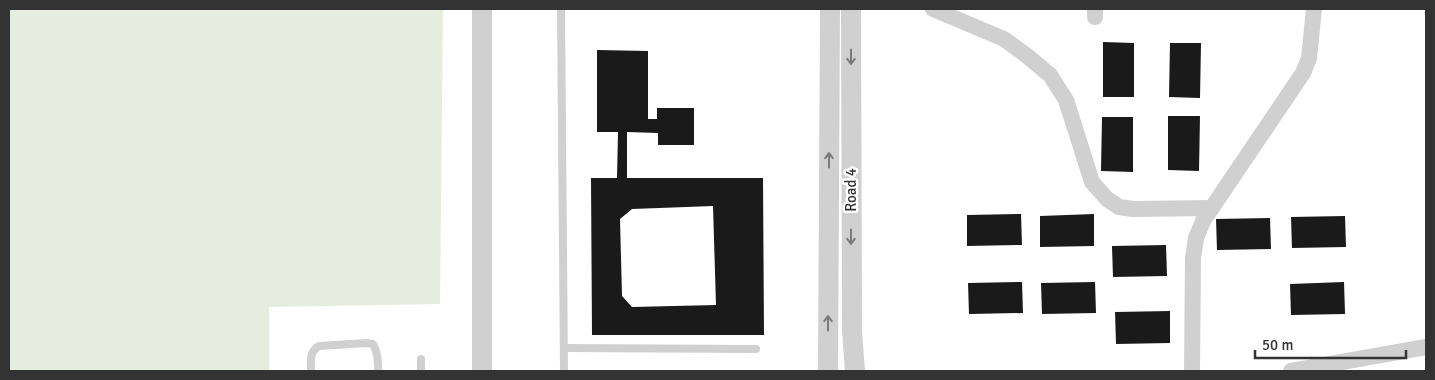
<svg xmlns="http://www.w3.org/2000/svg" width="1435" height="380" font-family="Signika,sans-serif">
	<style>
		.green { fill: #e6ecdf }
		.building { fill: #1a1a1a; fill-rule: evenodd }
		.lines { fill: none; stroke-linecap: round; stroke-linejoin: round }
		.service { stroke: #d0d0d0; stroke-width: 8 }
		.minor { stroke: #d0d0d0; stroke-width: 16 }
		.tertiary { stroke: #d0d0d0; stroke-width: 20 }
		.oneway { stroke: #7a7a7a }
		.labels { text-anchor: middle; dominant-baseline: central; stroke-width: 5; stroke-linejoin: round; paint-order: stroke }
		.street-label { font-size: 15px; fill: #333; stroke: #fff }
	</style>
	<rect width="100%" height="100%" fill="#fff"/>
	<polygon class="green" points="9,9 443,10 440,304 269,307 269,371 9,371"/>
	<g class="building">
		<polygon points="1103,42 1134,43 1134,97 1103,97"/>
		<polygon points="1170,43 1201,43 1200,98 1169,97"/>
		<path d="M 597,50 L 648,51 L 648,119 L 657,119 L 657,108 L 694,108 L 694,145 L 658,145 L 658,133 L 627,132 L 627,178 L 763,178 L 764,335 L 592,335 L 591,178 L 617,178 L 618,132 L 597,132 ZM 713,206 L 716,305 L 632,307 L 622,296 L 620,219 L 632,209 Z"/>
		<polygon points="1168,116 1200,116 1199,171 1168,170"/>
		<polygon points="1102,117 1133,117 1133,172 1101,171"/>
		<polygon points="1021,214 1022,245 967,246 967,215"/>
		<polygon points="1094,214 1094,246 1040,247 1040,216"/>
		<polygon points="1345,216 1346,247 1292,248 1291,217"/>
		<polygon points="1270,218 1271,249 1217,250 1216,219"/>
		<polygon points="1166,245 1167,276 1113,277 1112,246"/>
		<polygon points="1022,282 1023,313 969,314 968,283"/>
		<polygon points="1095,282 1096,313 1042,314 1041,283"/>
		<polygon points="1344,282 1345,314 1291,315 1290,284"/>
		<polygon points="1170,311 1170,343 1116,344 1115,312"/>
	</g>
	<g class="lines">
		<g class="service">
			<polyline points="561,9 564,371"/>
			<polyline points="564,348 756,349"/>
			<polyline points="421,359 421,371"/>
			<path d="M 311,371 C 311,361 309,352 319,346 L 367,343 L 373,344 C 378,353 378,361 378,371"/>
		</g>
		<g class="minor">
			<polyline points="933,9 1004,39 1026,55 1050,75 1066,100 1092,182 1107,199 1119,207 1133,209 1212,208"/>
			<polyline points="1095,17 1095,9"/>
			<polyline points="1192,371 1193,258 1196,238 1203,221 1303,73 1309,58 1314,9"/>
			<polyline points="1291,371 1426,347"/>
		</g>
		<g class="tertiary">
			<polyline points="482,9 482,371"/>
			<polyline points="851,9 852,331 855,371"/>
			<polyline points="828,371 830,9"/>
		</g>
	</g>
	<defs><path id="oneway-shaft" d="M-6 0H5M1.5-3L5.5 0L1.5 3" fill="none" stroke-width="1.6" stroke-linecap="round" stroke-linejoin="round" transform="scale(1.25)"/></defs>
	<g class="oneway">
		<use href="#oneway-shaft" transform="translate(851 57) rotate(90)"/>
		<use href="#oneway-shaft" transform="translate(829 160) rotate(-90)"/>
		<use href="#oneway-shaft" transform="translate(851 237) rotate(90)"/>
		<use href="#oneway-shaft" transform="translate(828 323) rotate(-90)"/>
	</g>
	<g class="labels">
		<g class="street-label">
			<text transform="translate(851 190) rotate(-90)">Road 4</text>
		</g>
	</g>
	<rect width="1435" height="380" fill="none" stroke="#333333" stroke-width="20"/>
	<path d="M1255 350v8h151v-8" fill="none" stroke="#333333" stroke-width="2.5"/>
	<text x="1262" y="350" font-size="15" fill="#333333" stroke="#ffffff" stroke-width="4" paint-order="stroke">50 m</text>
</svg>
